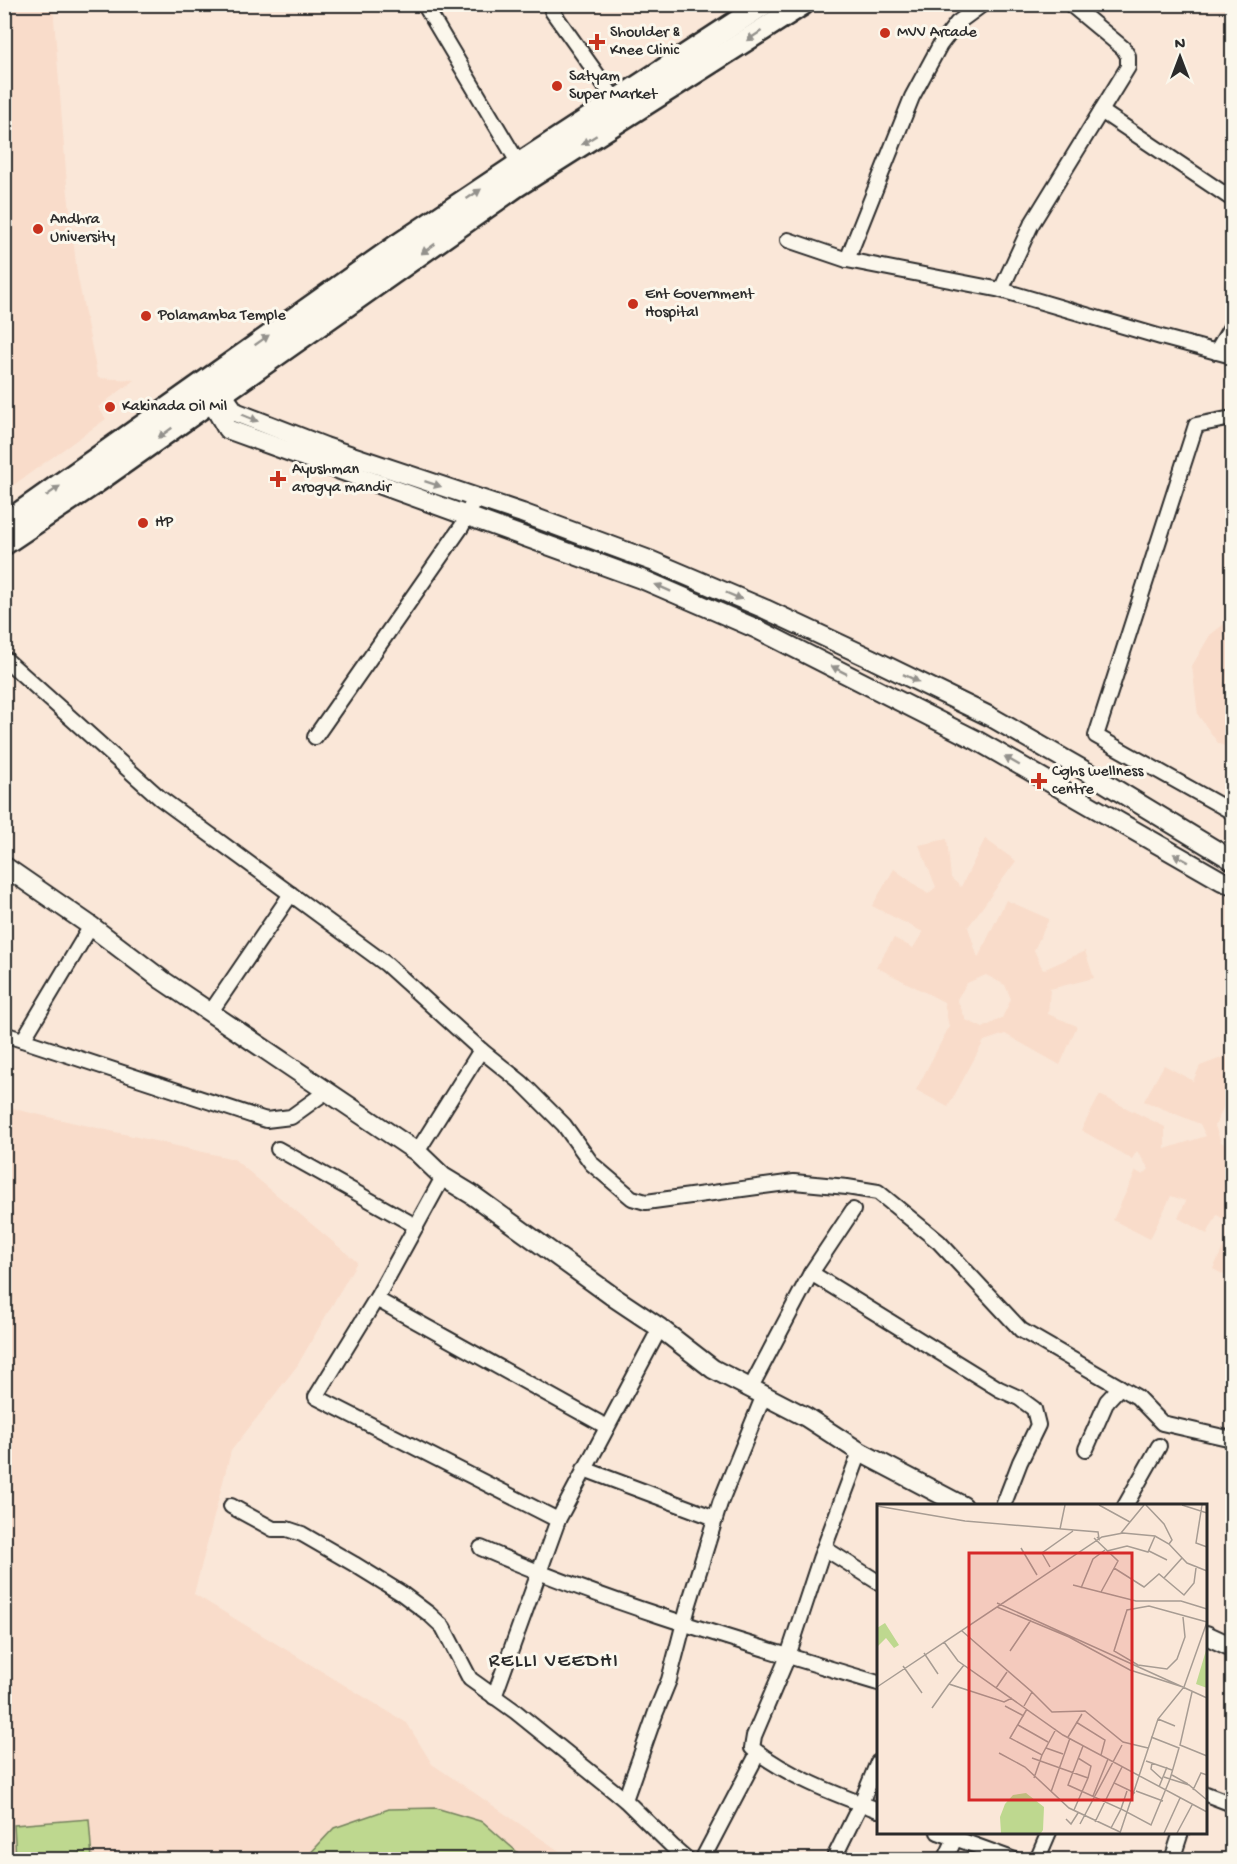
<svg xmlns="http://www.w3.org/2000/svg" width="1237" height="1864" font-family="'Gochi Hand',sans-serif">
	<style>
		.built { fill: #f9dcca; fill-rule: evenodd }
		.green { fill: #bed88f; stroke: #74825d; stroke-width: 1.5 }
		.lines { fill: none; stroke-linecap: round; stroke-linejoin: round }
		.street-casing { stroke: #2b2b2b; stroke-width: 18 }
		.secondary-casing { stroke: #2b2b2b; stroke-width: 22 }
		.primary-casing { stroke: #2b2b2b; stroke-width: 26 }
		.street { stroke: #fbf7ec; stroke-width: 14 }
		.secondary { stroke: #fbf7ec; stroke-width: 18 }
		.primary { stroke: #fbf7ec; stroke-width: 21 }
		.oneway { fill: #93918c }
		.poi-dot { fill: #c8321e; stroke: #fbf7ec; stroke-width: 2 }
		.labels { text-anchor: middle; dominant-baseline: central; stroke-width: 6; stroke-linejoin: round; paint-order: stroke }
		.poi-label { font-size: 16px; fill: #2b2b2b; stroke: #fbf7ec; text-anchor: start }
		.quarter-label { font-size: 20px; letter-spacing: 1.5px; fill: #2b2b2b; stroke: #fbf7ec }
		.inset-road { fill: none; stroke: #a79c93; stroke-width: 1.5 }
		.view { fill: #d62828; fill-opacity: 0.15; stroke: #d62828; stroke-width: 3 }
		.inset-edge { fill: none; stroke: #2b2b2b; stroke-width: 3 }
	</style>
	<rect width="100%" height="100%" fill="#fae7d8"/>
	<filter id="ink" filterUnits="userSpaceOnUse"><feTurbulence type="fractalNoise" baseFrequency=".0167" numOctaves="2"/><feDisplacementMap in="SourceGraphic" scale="12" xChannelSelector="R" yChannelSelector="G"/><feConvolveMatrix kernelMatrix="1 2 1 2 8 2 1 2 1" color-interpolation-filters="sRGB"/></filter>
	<g filter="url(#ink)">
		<g class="built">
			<polygon points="5,4 53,5 67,185 77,273 98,378 135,380 98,407 106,419 5,491"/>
			<polygon points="1232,618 1232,750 1218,743 1198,715 1192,666 1210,635"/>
			<path d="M 947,839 L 951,878 L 961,887 L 985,839 L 1016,861 L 968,927 L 978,958 L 1006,900 L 1049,919 L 1034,950 L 1043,970 L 1085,951 L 1094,978 L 1050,989 L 1048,1014 L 1077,1026 L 1060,1065 L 1005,1034 L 984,1041 L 948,1107 L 916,1090 L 949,1027 L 944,1002 L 876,967 L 894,938 L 913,948 L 923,932 L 872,906 L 894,869 L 928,894 L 936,887 L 919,845 ZM 986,975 L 1005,985 L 1011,999 L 1002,1018 L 983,1028 L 966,1020 L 957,999 L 967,983 Z"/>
			<polygon points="1232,1054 1232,1104 1223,1108 1215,1126 1221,1142 1232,1148 1232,1224 1217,1215 1207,1234 1178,1218 1186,1201 1171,1196 1150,1239 1113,1220 1136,1171 1143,1175 1149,1169 1137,1151 1132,1159 1081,1130 1100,1095 1165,1127 1165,1149 1206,1136 1200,1124 1144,1101 1164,1065 1193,1081 1200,1066"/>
			<polygon points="5,1107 234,1159 357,1262 297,1366 231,1451 194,1594 407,1723 432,1764 571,1859 5,1860"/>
			<polygon points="1232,1229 1232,1279 1213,1269"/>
		</g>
		<g class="green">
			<polygon points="436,1808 483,1822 525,1859 305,1859 334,1828 389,1809"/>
			<polygon points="89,1819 92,1859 16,1859 14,1825"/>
		</g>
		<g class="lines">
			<g class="street-casing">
				<g id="street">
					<polyline points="424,4 519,164"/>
					<polyline points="551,4 552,11 616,101"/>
					<polyline points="1101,111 1232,199"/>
					<polyline points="788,240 847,260 1001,290 1161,337 1232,356"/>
					<polyline points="847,260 912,97 940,45 957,23 983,4"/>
					<polyline points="1001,290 1031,225 1128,67 1128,56 1123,48 1070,4"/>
					<polyline points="1216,352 1232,325"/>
					<polyline points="1232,418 1196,425 1096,736 1232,812"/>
					<polyline points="4,658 160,798 386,964 481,1050 417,1152"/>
					<polyline points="315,737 462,526 475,497"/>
					<polyline points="210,1013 291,894"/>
					<polyline points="4,1034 266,1120 291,1117 327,1091"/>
					<polyline points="23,1040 91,926"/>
					<polyline points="481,1050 522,1083 564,1125 592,1164 632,1198 646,1202 794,1182 847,1187 878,1192 939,1242 1021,1330 1137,1397 1162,1423 1232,1439"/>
					<polyline points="278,1149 416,1226"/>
					<polyline points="443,1177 376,1299 316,1397 558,1520 660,1328"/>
					<polyline points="811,1273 999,1389 1019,1398 1034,1409 1038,1425 1020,1462 1003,1506"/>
					<polyline points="376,1299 607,1427"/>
					<polyline points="751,1387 811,1273 853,1210"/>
					<polyline points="1086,1449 1107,1401 1120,1387"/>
					<path d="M 860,1452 L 820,1559 L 788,1656 L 754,1736 L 752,1748 C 789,1777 835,1794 878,1810"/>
					<polyline points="584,1469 715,1518"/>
					<polyline points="231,1506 273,1529 287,1529 302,1534 354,1564 401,1593 429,1614 443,1627 470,1679 516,1712 625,1800 672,1846 688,1860"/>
					<polyline points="1125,1506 1159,1446"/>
					<path d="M 481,1548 C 609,1604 745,1643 878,1683"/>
					<polyline points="824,1548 878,1582"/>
					<polyline points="494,1697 558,1520"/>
					<polyline points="1206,1794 1232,1804"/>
					<polyline points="625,1800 656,1712 669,1680 688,1607 720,1503 764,1395"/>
					<polyline points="938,1832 1015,1860"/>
					<polyline points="702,1860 758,1753"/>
					<polyline points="833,1860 861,1803 878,1762"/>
					<polyline points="945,1860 958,1832"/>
					<polyline points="1037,1860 1049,1832"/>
					<polyline points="1172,1860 1181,1832"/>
				</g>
			</g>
			<g class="secondary-casing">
				<g id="secondary">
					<polyline points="215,384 235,412 325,447 522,513 652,561 765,609 872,659 991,717 1087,772 1232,860"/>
					<polyline points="204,389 227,429 644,580 757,629 976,740 1222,881 1232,885"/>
					<polyline points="4,866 91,926 162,980 417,1152 443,1177 471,1194 615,1298 660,1328 713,1369 806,1417 860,1452 963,1506"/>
					<polyline points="1206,1635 1232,1647"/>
				</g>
			</g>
			<g class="primary-casing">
				<g id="primary">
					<polyline points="4,524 395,247 519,164 764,4"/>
					<polyline points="4,544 95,483 515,187 803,4"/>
				</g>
			</g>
			<use href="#street" class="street"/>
			<use href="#secondary" class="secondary"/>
			<use href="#primary" class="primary"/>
		</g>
		<defs><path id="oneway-solid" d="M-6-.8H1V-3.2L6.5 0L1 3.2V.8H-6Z" transform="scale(1.5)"/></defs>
		<g class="oneway">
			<use href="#oneway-solid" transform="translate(754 36) rotate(147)"/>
			<use href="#oneway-solid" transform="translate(589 140) rotate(148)"/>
			<use href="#oneway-solid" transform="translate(474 194) rotate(-34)"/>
			<use href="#oneway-solid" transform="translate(428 249) rotate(145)"/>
			<use href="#oneway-solid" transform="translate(262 340) rotate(-35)"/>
			<use href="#oneway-solid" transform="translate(250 418) rotate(22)"/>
			<use href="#oneway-solid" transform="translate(165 433) rotate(144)"/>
			<use href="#oneway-solid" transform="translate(433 484) rotate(18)"/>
			<use href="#oneway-solid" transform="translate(53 491) rotate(-35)"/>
			<use href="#oneway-solid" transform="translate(663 588) rotate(-156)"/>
			<use href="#oneway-solid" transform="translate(734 596) rotate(23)"/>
			<use href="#oneway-solid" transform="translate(839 670) rotate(-153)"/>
			<use href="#oneway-solid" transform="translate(911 678) rotate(26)"/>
			<use href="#oneway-solid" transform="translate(1012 761) rotate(-150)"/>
			<use href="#oneway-solid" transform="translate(1181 858) rotate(-151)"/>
		</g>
	</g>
	<g class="poi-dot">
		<circle cx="885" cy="33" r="6"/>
		<path d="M594 33h6v6h6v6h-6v6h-6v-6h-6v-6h6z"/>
		<circle cx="557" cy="86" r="6"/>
		<circle cx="38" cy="229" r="6"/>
		<circle cx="633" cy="304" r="6"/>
		<circle cx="146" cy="316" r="6"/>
		<circle cx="110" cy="407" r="6"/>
		<path d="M275 470h6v6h6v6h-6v6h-6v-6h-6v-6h6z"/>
		<circle cx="143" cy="523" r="6"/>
		<path d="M1036 772h6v6h6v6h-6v6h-6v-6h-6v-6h6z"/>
	</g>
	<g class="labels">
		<g class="poi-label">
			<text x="610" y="33">Shoulder &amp;<tspan x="610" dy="18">Knee Clinic</tspan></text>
			<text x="897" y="33">MVV Arcade</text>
			<text x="569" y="77">Satyam<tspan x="569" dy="18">Super Market</tspan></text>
			<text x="50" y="220">Andhra<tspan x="50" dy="18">University</tspan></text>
			<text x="645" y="295">Ent Government<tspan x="645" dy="18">Hospital</tspan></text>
			<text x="158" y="316">Polamamba Temple</text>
			<text x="122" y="407">Kakinada Oil Mil</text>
			<text x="292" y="470">Ayushman<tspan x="292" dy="18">arogya mandir</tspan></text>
			<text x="155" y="523">HP</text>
			<text x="1052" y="772">Cghs wellness<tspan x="1052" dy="18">centre</tspan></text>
		</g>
		<g class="quarter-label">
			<text x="554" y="1662">RELLI VEEDHI</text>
		</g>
	</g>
	<g transform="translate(877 1504)">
		<rect width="330" height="330" fill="#fae7d8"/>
		<path d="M 8,119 L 22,141 L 17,144 L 9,134 L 0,143 L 0,124 ZM 330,143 L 330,184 L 319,180 ZM 149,289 L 167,303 L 166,326 L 164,329 L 124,329 L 123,313 L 128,300 L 136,291 Z" fill="#bed88f"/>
		<path class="inset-road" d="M 222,1 L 253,18 L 244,29M 269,1 L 287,20 L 295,36 L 292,40M 305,1 L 330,9M 325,1 L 319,39 L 330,43M 0,2 L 88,17 L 221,28 L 222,35 L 220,33M 253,18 L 267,1M 183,25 L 188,1M 217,34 L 241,57 L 224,88M 144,44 L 160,71M 230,47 L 250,42 L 271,48 L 278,32M 272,47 L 290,56M 173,63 L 165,49 L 196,27M 237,64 L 267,83 L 282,70 L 307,91 L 317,79 L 319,64M 287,74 L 305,54M 196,81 L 259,97 L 304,97 L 330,105M 204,84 L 216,55 L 228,46M 120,99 L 330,194M 120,103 L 192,133 L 253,166 L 306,183M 306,113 L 308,133 L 300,155 L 290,165 L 261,161 L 237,147 L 250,106 L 272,102 L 330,118M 85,127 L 155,188 L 147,202M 67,138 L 81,157 L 186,231 L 330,308M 133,147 L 154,116M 47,149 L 61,170M 87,161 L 72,180 L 127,198 L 135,194M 26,162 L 45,189M 0,183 L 225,33 L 246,29 L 278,32 L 292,40 L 310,59 L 330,67M 119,184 L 130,168M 155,188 L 175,208 L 208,207 L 246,238 L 271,244M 315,188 L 303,241 L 330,252M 128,202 L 147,212M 55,204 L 72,180M 150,205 L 133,234 L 165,251 L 179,225M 281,215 L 298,222M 199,218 L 228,236 L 224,251M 141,221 L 171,238M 191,233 L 205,210M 274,233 L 302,244 L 293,275 L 312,281 L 330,296M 206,242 L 191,281 L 244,305 L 234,324M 169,244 L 186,250M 122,249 L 148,263 L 192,304 L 243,328M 155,254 L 211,274 L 197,306M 201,254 L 214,262 L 211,274M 269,257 L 295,266M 275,259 L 274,265 L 285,275M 245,263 L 237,279 L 258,289M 295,271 L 311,280M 157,274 L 165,251M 282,283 L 290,263M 316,286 L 324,269 L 330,271M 250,287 L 244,305 L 274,321 L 293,275 L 287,273M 259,287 L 286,297M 174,288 L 193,234M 216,292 L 231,255M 189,315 L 194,320 L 201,309M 218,318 L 237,279M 203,320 L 245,241M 243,329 L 281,215 L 307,183 L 330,118M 287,329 L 303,294M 300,329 L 315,301"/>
		<path class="view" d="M 92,49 L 255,49 L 255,296 L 92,296 Z"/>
		<rect width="330" height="330" class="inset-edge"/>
	</g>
	<rect width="1237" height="1864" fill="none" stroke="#fbf7ec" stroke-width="24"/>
	<rect x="12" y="12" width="1213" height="1840" fill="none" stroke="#2b2b2b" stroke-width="2" filter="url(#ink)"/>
	<g transform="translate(1180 57)" stroke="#fbf7ec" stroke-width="4.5" paint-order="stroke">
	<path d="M0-4.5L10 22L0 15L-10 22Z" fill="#2b2b2b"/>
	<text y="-9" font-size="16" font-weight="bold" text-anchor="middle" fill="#2b2b2b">N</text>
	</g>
</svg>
